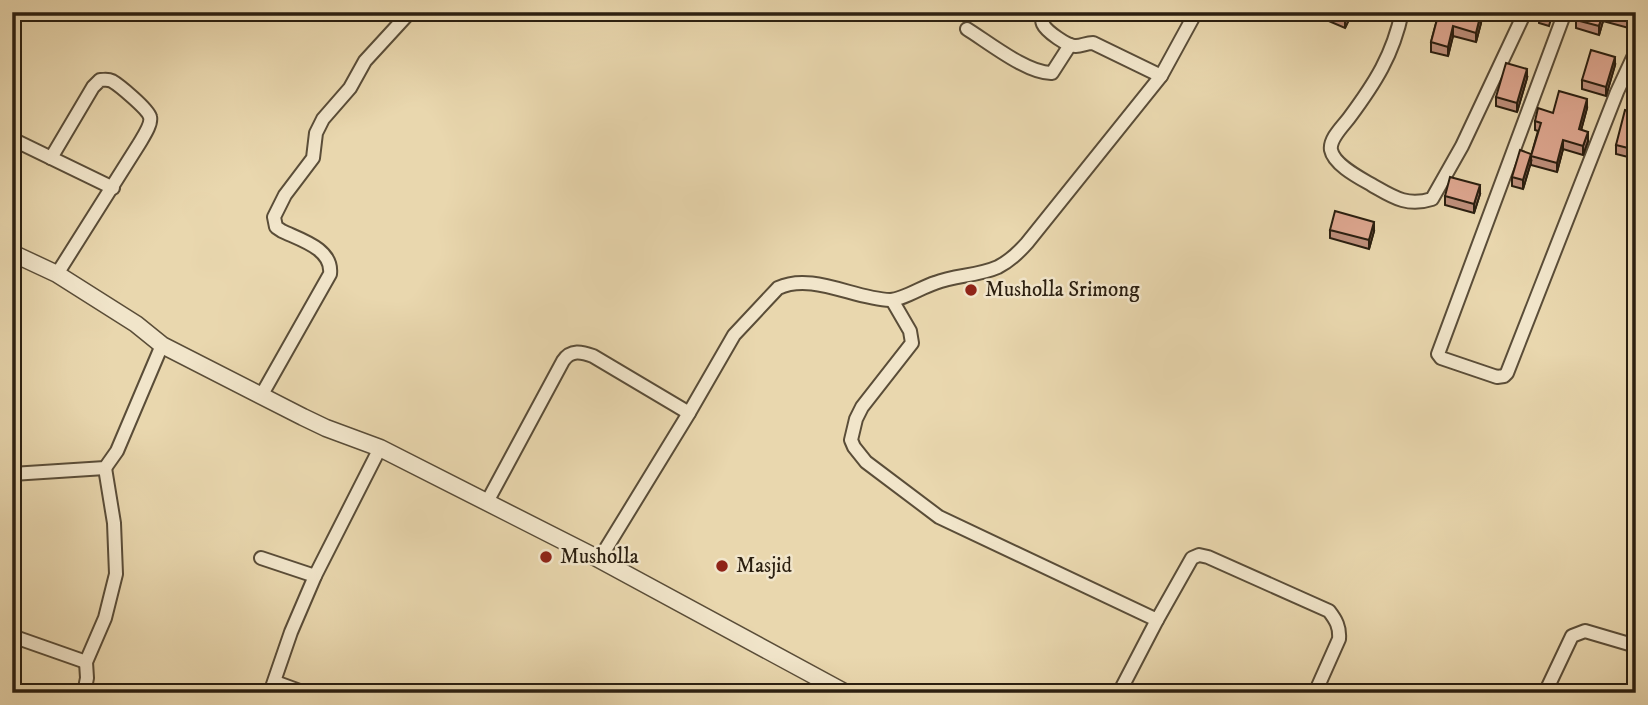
<svg xmlns="http://www.w3.org/2000/svg" width="1648" height="705" font-family="'IM FELL DW Pica',serif">
	<style>
		.lines { fill: none; stroke-linecap: round; stroke-linejoin: round }
		.minor-casing { stroke: #5a4d38; stroke-width: 16 }
		.tertiary-casing { stroke: #5a4d38; stroke-width: 19 }
		.minor { stroke: #f1e5ca; stroke-width: 12 }
		.tertiary { stroke: #f1e5ca; stroke-width: 16 }
		.wall { fill: #be8f7b; stroke: #2b1f10; stroke-width: 2 }
		.shaded-wall { fill: #9b7464; stroke: #2b1f10; stroke-width: 2 }
		.building { fill: #dda68f; stroke: #2b1f10; stroke-width: 2 }
		.poi-dot { fill: #8f2418; stroke: #f1e5ca; stroke-width: 2.5 }
		.labels { text-anchor: middle; dominant-baseline: central; stroke-width: 5; stroke-linejoin: round; paint-order: stroke }
		.poi-label { font-size: 21px; fill: #2b1f10; stroke: #f1e5ca; text-anchor: start }
	</style>
	<rect width="100%" height="100%" fill="#e9d7ae"/>
	<filter id="stains"><feTurbulence type="fractalNoise" baseFrequency=".00286" numOctaves="4"/><feColorMatrix values="0 0 0 0 .2 0 0 0 0 .09 0 0 0 0 .02 0 0 0 .5 -.17"/></filter>
	<radialGradient id="worn" r=".72"><stop offset=".6" stop-color="#630" stop-opacity="0"/><stop offset="1" stop-color="#630" stop-opacity=".3"/></radialGradient>
	<g class="lines">
		<g class="minor-casing">
			<g id="minor">
				<path d="M 1043,12 C 1042,17 1041,19 1043,24 C 1046,31 1068,47 1076,46 C 1082,46 1086,43 1093,43 L 1161,76"/>
				<path d="M 1402,12 C 1393,55 1375,83 1349,118 C 1343,126 1329,139 1331,150 C 1334,165 1360,178 1372,185 C 1393,197 1407,207 1432,199 L 1462,146 L 1525,12"/>
				<polyline points="1565,12 1438,354 1441,358 1497,377 1504,376 1507,373 1617,92 1636,51"/>
				<path d="M 967,29 C 988,42 1028,74 1052,73 L 1070,45"/>
				<polyline points="12,139 113,188"/>
				<path d="M 51,158 L 93,87 L 100,80 C 105,80 108,79 112,81 C 119,85 148,109 150,117 C 152,124 143,137 139,144 L 57,274"/>
				<path d="M 892,300 L 910,331 L 912,343 L 862,407 L 856,419 L 851,440 L 854,447 L 866,462 L 939,517 L 1157,620 L 1192,558 L 1199,555 L 1208,557 L 1329,611 C 1336,620 1340,627 1339,639 L 1315,693"/>
				<path d="M 261,396 L 330,274 C 333,249 301,240 282,231 L 276,227 L 274,217 L 285,195 L 313,158 L 316,133 L 323,119 L 350,88 L 365,61 L 410,12"/>
				<polyline points="12,474 105,468 117,451 162,345"/>
				<path d="M 487,502 L 563,361 C 571,349 582,352 593,356 L 689,413"/>
				<polyline points="261,558 315,576"/>
				<path d="M 599,560 L 689,413 L 734,335 L 778,288 C 812,272 854,299 890,300 C 902,300 922,287 935,283 C 955,275 978,276 998,267 C 1010,261 1019,252 1027,243 L 1161,76 L 1196,12"/>
				<polyline points="12,636 86,662"/>
				<polyline points="275,682 305,693"/>
				<polyline points="84,693 87,678 86,662 105,618 116,574 114,523 105,468"/>
				<polyline points="270,693 291,632 315,576 380,448"/>
				<polyline points="1119,693 1157,620"/>
				<polyline points="1545,693 1572,636 1585,631 1636,646"/>
			</g>
		</g>
		<g class="tertiary-casing">
			<polyline id="tertiary" points="12,253 57,274 136,324 162,345 303,417 326,428 380,448 591,555 846,693"/>
		</g>
		<use href="#minor" class="minor"/>
		<use href="#tertiary" class="tertiary"/>
	</g>
	<g class="wall">
		<polygon points="1352,12 1345,28 1310,13 1310,12"/>
		<polygon points="1439,12 1481,23 1476,42 1453,36 1448,56 1431,52 1431,42"/>
		<polygon points="1553,12 1549,26 1539,23 1539,18"/>
		<polygon points="1578,12 1636,12 1636,30 1603,21 1599,35 1576,28 1576,20"/>
		<polygon points="1615,65 1606,96 1582,89 1582,80"/>
		<polygon points="1527,78 1517,112 1496,106 1496,97"/>
		<polygon points="1587,108 1581,130 1588,141 1583,155 1563,149 1557,172 1531,165 1531,156 1538,131 1535,130 1535,121 1553,113"/>
		<polygon points="1636,113 1636,159 1616,154 1616,145"/>
		<polygon points="1531,162 1523,189 1512,186 1512,177"/>
		<polygon points="1480,194 1474,213 1445,205 1445,196"/>
		<polygon points="1330,230 1374,231 1369,249 1330,238"/>
	</g>
	<g class="shaded-wall">
		<polygon points="1349,12 1352,12 1352,14 1345,28 1345,20"/>
		<polygon points="1603,12 1603,21 1599,35 1599,26"/>
		<polygon points="1481,13 1481,23 1476,42 1476,33"/>
		<polygon points="1453,26 1453,36 1448,56 1448,47"/>
		<polygon points="1615,57 1615,65 1606,96 1606,87"/>
		<polygon points="1527,69 1527,78 1517,112 1517,103"/>
		<polygon points="1587,99 1587,108 1579,138 1579,129"/>
		<polygon points="1588,132 1588,141 1583,155 1583,146"/>
		<polygon points="1563,140 1563,149 1557,172 1557,163"/>
		<polygon points="1531,154 1531,162 1523,189 1523,180"/>
		<polygon points="1480,185 1480,194 1474,213 1474,204"/>
		<polygon points="1374,222 1374,231 1369,249 1369,240"/>
	</g>
	<g class="building">
		<polygon points="1329,12 1349,12 1345,20"/>
		<polygon points="1439,12 1478,12 1481,13 1476,33 1453,26 1448,47 1431,42"/>
		<polygon points="1540,12 1551,12 1549,21 1539,18"/>
		<polygon points="1578,12 1603,12 1599,26 1576,20"/>
		<polygon points="1604,12 1636,12 1636,21"/>
		<polygon points="1591,50 1615,57 1606,87 1582,80"/>
		<polygon points="1506,63 1527,69 1517,103 1496,97"/>
		<polygon points="1559,91 1587,99 1579,129 1588,132 1583,146 1563,140 1557,163 1531,156 1541,123 1535,121 1538,108 1553,113"/>
		<polygon points="1625,110 1636,113 1636,150 1616,145"/>
		<polygon points="1520,150 1531,154 1523,180 1512,177"/>
		<polygon points="1450,177 1480,185 1474,204 1445,196"/>
		<polygon points="1335,211 1374,222 1369,240 1330,230"/>
	</g>
	<g class="poi-dot">
		<circle cx="971" cy="290" r="7"/>
		<circle cx="546" cy="557" r="7"/>
		<circle cx="722" cy="566" r="7"/>
	</g>
	<g class="labels">
		<g class="poi-label">
			<text x="985" y="290">Musholla Srimong</text>
			<text x="560" y="557">Musholla</text>
			<text x="736" y="566">Masjid</text>
		</g>
	</g>
	<rect width="1648" height="705" fill="none" stroke="#e9d7ae" stroke-width="42"/>
	<rect x="14" y="14" width="1620" height="677" fill="none" stroke="#2b1f10" stroke-width="3.5"/>
	<rect x="21" y="21" width="1606" height="663" fill="none" stroke="#2b1f10" stroke-width="2"/>
	<rect width="100%" height="100%" filter="url(#stains)"/>
	<rect width="100%" height="100%" fill="url(#worn)"/>
</svg>
